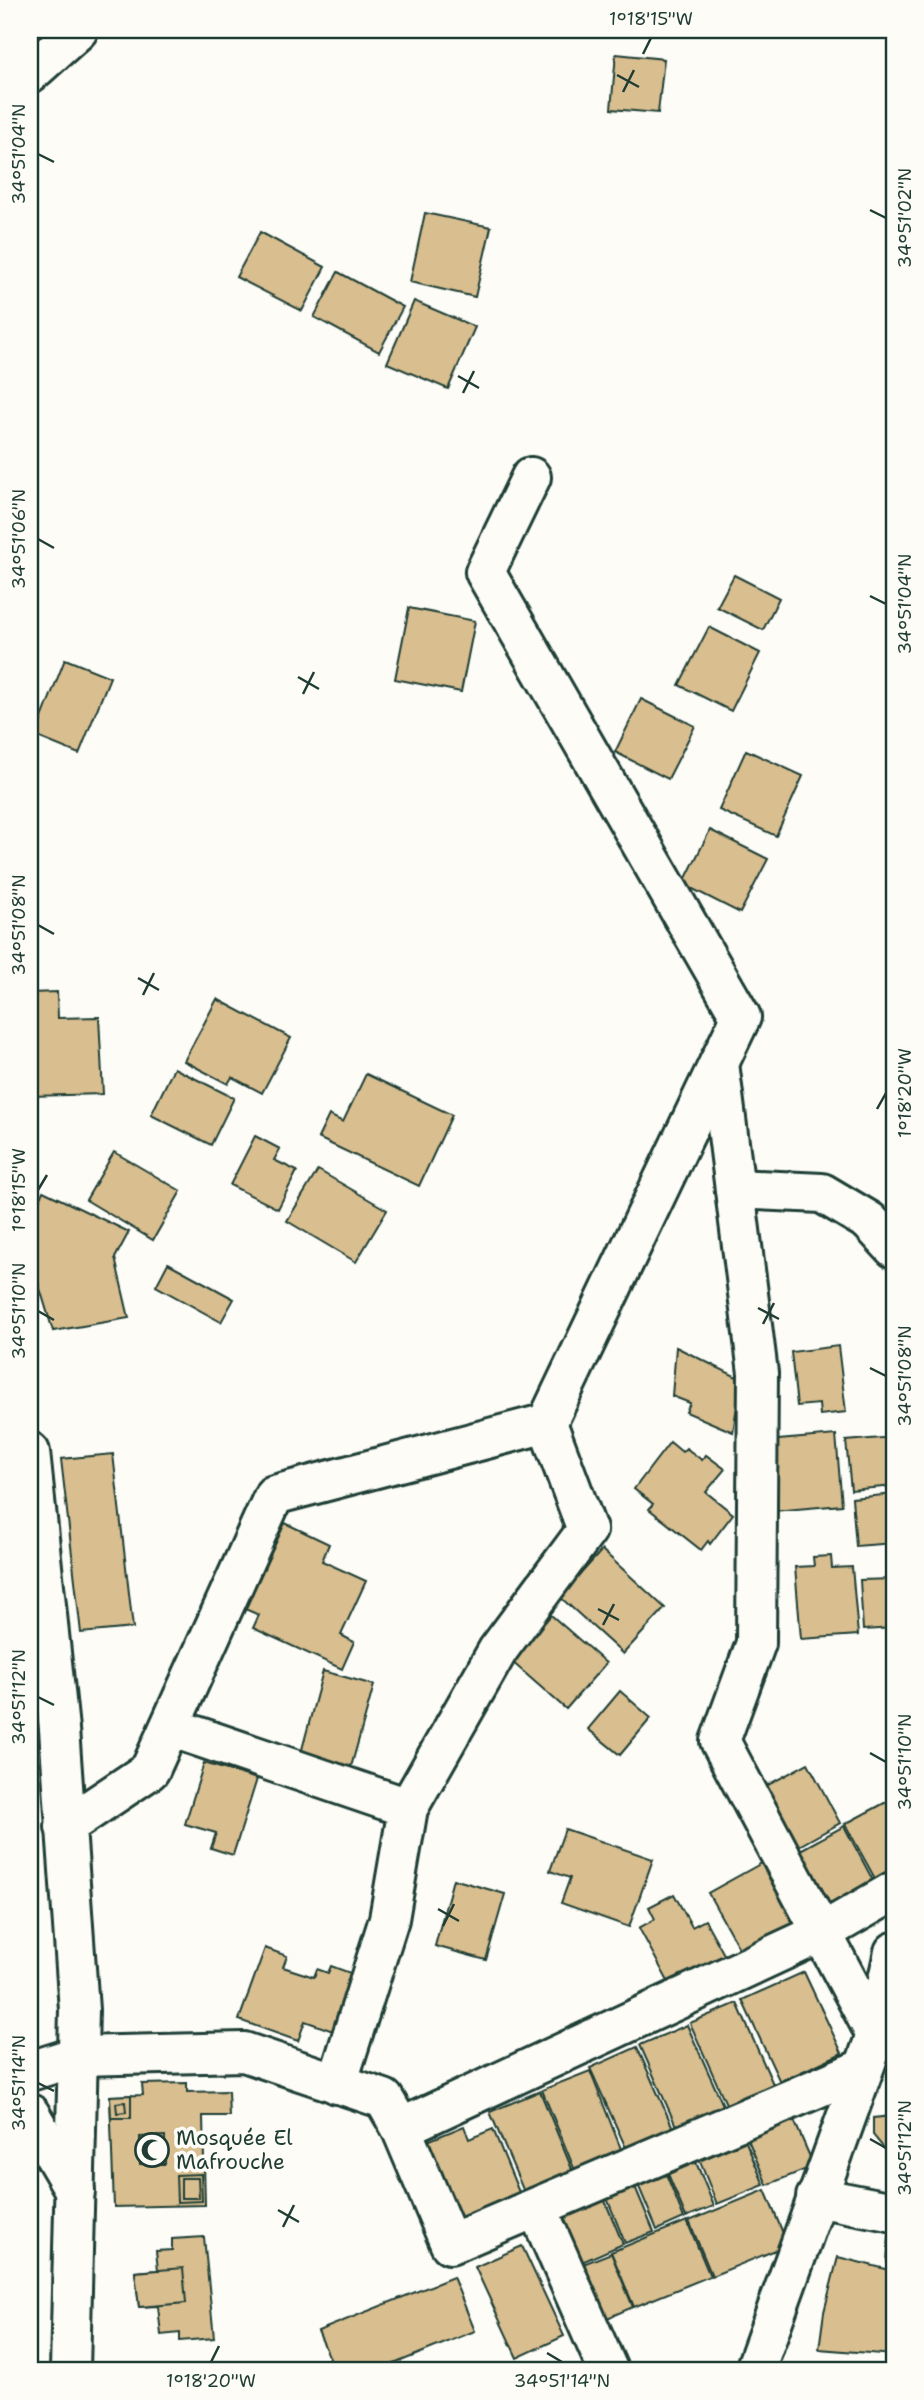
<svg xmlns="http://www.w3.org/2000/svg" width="924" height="2400" font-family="'Shantell Sans',sans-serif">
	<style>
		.building { fill: #d9be8f; stroke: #1f3d34; stroke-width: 2 }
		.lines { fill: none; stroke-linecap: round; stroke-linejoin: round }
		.minor-casing { stroke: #1f3d34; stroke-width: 44 }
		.major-casing { stroke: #1f3d34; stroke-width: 44 }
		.minor { stroke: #fdfcf7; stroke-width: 38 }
		.major { stroke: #fdfcf7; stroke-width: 38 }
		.ticks { fill: none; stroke: #1f3d34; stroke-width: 2.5 }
		.labels { text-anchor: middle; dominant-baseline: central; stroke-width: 7; stroke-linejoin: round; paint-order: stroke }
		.poi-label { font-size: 21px; fill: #1f3d34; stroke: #fdfcf7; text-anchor: start }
		.neatline { fill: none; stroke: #1f3d34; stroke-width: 2.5 }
		.ticks-label { font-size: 18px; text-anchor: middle; fill: #1f3d34 }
	</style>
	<rect width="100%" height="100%" fill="#fdfcf7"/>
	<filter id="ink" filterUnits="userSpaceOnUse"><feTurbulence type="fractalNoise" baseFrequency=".0143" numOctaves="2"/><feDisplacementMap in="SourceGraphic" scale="14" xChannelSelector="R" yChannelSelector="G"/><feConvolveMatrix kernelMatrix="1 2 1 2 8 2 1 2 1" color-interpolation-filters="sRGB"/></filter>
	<g filter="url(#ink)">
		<g class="building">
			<polygon points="616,54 664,59 658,113 611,109"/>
			<polygon points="425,213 491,227 475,297 410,282"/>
			<polygon points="260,232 325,267 302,311 236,277"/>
			<polygon points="338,272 403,307 379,352 314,317"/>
			<polygon points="414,301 475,327 448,389 387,363"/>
			<polygon points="734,575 779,598 763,630 717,607"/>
			<polygon points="409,608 475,621 461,692 395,679"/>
			<polygon points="709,627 760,653 731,711 679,685"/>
			<polygon points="65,659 110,677 79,754 35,736"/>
			<polygon points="641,699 695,726 668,779 615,752"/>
			<polygon points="746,750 803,776 776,836 719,810"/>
			<polygon points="710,830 768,859 740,913 683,884"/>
			<polygon points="57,992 58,1018 99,1017 103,1094 31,1096 30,993"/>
			<polygon points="217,999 291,1038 262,1093 232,1077 228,1084 184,1061"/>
			<polygon points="174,1068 234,1098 211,1145 151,1115"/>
			<polygon points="366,1074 452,1115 419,1186 318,1138 329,1115 343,1122"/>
			<polygon points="255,1136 280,1149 274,1160 297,1171 278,1209 230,1185"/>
			<polygon points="114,1152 181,1191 153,1240 86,1200"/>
			<polygon points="318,1170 387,1210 356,1262 287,1221"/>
			<polygon points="43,1191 129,1232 115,1258 129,1318 53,1331 30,1256 30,1221"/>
			<polygon points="168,1263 234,1299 221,1322 156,1286"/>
			<polygon points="838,1346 846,1412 820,1415 819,1404 797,1406 791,1352"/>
			<polygon points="676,1347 741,1379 733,1432 686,1412 690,1403 672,1396"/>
			<polygon points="836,1435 842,1505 774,1511 767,1441"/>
			<polygon points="894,1437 894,1486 851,1490 846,1441"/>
			<polygon points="670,1442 682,1452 686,1448 702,1460 706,1455 725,1469 706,1492 733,1514 710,1544 708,1541 701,1550 649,1509 653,1504 634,1489"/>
			<polygon points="113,1454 133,1628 81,1633 61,1459"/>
			<polygon points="894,1494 894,1543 856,1546 852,1498"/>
			<polygon points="285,1523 329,1544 322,1561 366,1581 341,1635 354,1642 342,1669 253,1628 259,1615 245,1609"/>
			<polygon points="602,1550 665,1608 623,1654 560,1597"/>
			<polygon points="831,1556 832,1568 852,1567 858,1635 801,1639 795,1567 814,1566 813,1557"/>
			<polygon points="894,1579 894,1628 863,1630 860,1580"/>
			<polygon points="551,1615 606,1663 566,1709 511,1661"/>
			<polygon points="323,1671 374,1685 351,1767 301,1753"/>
			<polygon points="620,1691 651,1718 620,1755 588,1729"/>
			<polygon points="30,1708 38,1765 30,1766"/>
			<polygon points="204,1763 257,1779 233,1855 211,1848 216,1833 185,1824"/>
			<polygon points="808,1763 840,1823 790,1851 757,1791"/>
			<polygon points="894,1798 894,1876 878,1884 845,1824"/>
			<polygon points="844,1826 876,1886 826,1913 793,1854"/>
			<polygon points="565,1829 653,1859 629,1927 561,1903 570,1878 550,1871"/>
			<polygon points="769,1859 802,1920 741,1952 708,1893"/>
			<polygon points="453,1879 505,1894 486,1960 435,1946"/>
			<polygon points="674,1894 692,1927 705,1920 726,1958 671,1987 639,1928 655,1919 649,1907"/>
			<polygon points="265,1948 287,1956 283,1967 314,1977 317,1969 328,1973 331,1966 353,1974 333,2031 305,2021 298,2041 239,2020"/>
			<polygon points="804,1972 842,2053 780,2082 742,2000"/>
			<polygon points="737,2003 777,2093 730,2113 690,2023"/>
			<polygon points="687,2025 727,2114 680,2135 640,2045"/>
			<polygon points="637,2047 677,2137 630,2157 590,2068"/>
			<polygon points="890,2058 894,2058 894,2161 873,2135 873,2118 892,2116"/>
			<polygon points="590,2071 625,2159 578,2178 542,2090"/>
			<polygon points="187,2083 187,2092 228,2091 229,2116 203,2116 205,2205 114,2207 110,2096 143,2095 142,2084"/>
			<polygon points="540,2091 576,2179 527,2199 490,2112"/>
			<polygon points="131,2095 131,2118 111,2118 110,2096"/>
			<polygon points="125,2102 126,2112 117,2113 116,2103"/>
			<polygon points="790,2111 814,2166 767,2185 744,2130"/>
			<polygon points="464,2126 469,2139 493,2129 523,2202 461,2227 425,2142"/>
			<polygon points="741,2130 764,2185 717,2204 695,2149"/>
			<polygon points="165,2136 165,2164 140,2164 140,2137"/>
			<polygon points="143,2140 161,2140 162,2161 144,2161"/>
			<polygon points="691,2150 714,2206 686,2217 663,2162"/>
			<polygon points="662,2164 684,2218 657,2230 634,2175"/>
			<polygon points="201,2174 202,2201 177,2202 176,2175"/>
			<polygon points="631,2177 654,2232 625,2243 603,2188"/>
			<polygon points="181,2178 198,2178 199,2198 181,2198"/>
			<polygon points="600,2189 623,2244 582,2262 558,2207"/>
			<polygon points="765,2190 788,2245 712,2276 689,2221"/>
			<polygon points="687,2221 710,2276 634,2307 611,2252"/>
			<polygon points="889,2236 894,2237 894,2263 887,2262"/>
			<polygon points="204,2237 214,2338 180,2341 180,2333 161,2335 158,2306 139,2307 135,2272 158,2270 156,2251 172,2250 172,2239"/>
			<polygon points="522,2246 564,2336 517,2358 475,2267"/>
			<polygon points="611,2253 633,2307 605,2319 583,2264"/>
			<polygon points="838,2257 894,2271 894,2355 819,2349 824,2312"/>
			<polygon points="183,2268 186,2303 139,2307 135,2272"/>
			<polygon points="453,2277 475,2331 379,2370 335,2370 318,2331"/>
		</g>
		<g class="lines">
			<g class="minor-casing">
				<g id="minor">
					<polyline points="30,73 78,30"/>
					<polyline points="719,1063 758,1373 756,1643 720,1741 876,2035 755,2370"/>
					<polyline points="735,1189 822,1193 869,1221 894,1248"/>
					<polyline points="170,1727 408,1808"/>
					<polyline points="65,1827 150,1770 274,1495 547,1423 741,1017 485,572 531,477"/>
					<polyline points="885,2035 876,2035 894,1952"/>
					<polyline points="862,2069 450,2244 401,2128 823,1932 894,1891"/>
					<polyline points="30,2071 78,2056 244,2052 384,2099 401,2128"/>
					<polyline points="337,2084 389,1919 408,1808 498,1650 587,1530 547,1423"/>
					<polyline points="30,2114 75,2191"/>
					<polyline points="816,2197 894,2212"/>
					<polyline points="537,2208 608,2370"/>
				</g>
			</g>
			<g class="major-casing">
				<polyline id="major" points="30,1452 59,1729 79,2010 70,2370"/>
			</g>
			<use href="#minor" class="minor"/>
			<use href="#major" class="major"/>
		</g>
	</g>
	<path class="ticks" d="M 643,54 L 651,38M 617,75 L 639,87M 623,92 L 634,70M 38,154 L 54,162M 870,210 L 886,218M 458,376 L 479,388M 463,393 L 474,371M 38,539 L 54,548M 870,596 L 886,604M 298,677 L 319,689M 303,694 L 314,672M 38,925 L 54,934M 138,978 L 159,990M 143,995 L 154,973M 877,1109 L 886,1093M 38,1190 L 47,1175M 758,1308 L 779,1319M 38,1311 L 54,1320M 763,1324 L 774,1303M 870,1368 L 886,1376M 598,1609 L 619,1620M 603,1625 L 614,1604M 38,1697 L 54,1705M 870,1753 L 886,1762M 438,1909 L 459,1921M 443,1926 L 454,1904M 38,2083 L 54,2091M 870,2139 L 886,2148M 278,2210 L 299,2222M 283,2227 L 294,2205M 547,2353 L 562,2362M 211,2362 L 219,2346"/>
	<defs>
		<g id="mosque-ring" transform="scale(1.75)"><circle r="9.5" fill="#fdfcf7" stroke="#1f3d34" stroke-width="1.5"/><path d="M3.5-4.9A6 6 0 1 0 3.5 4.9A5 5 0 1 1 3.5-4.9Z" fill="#1f3d34"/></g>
	</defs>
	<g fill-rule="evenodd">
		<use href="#mosque-ring" x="152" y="2150"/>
	</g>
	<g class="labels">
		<g class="poi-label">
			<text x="176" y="2138">Mosquée El<tspan x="176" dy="24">Mafrouche</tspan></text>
		</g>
	</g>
	<rect width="924" height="2400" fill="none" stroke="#fdfcf7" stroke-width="77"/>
	<rect x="38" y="38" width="848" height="2324" class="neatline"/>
	<g class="ticks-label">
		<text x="651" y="25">1°18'15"W</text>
		<text transform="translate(19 154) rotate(-90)" y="6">34°51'04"N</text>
		<text transform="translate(905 218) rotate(-90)" y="6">34°51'02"N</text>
		<text transform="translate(19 539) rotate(-90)" y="6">34°51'06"N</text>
		<text transform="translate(905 604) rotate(-90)" y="6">34°51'04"N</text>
		<text transform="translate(19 925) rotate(-90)" y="6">34°51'08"N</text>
		<text transform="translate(905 1093) rotate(-90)" y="6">1°18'20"W</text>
		<text transform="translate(19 1190) rotate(-90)" y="6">1°18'15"W</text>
		<text transform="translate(19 1311) rotate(-90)" y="6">34°51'10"N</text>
		<text transform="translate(905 1376) rotate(-90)" y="6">34°51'08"N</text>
		<text transform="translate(19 1697) rotate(-90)" y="6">34°51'12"N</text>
		<text transform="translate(905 1762) rotate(-90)" y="6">34°51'10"N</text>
		<text transform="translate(19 2083) rotate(-90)" y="6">34°51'14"N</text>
		<text transform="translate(905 2148) rotate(-90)" y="6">34°51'12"N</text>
		<text x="211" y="2387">1°18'20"W</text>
		<text x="562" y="2387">34°51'14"N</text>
	</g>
</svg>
